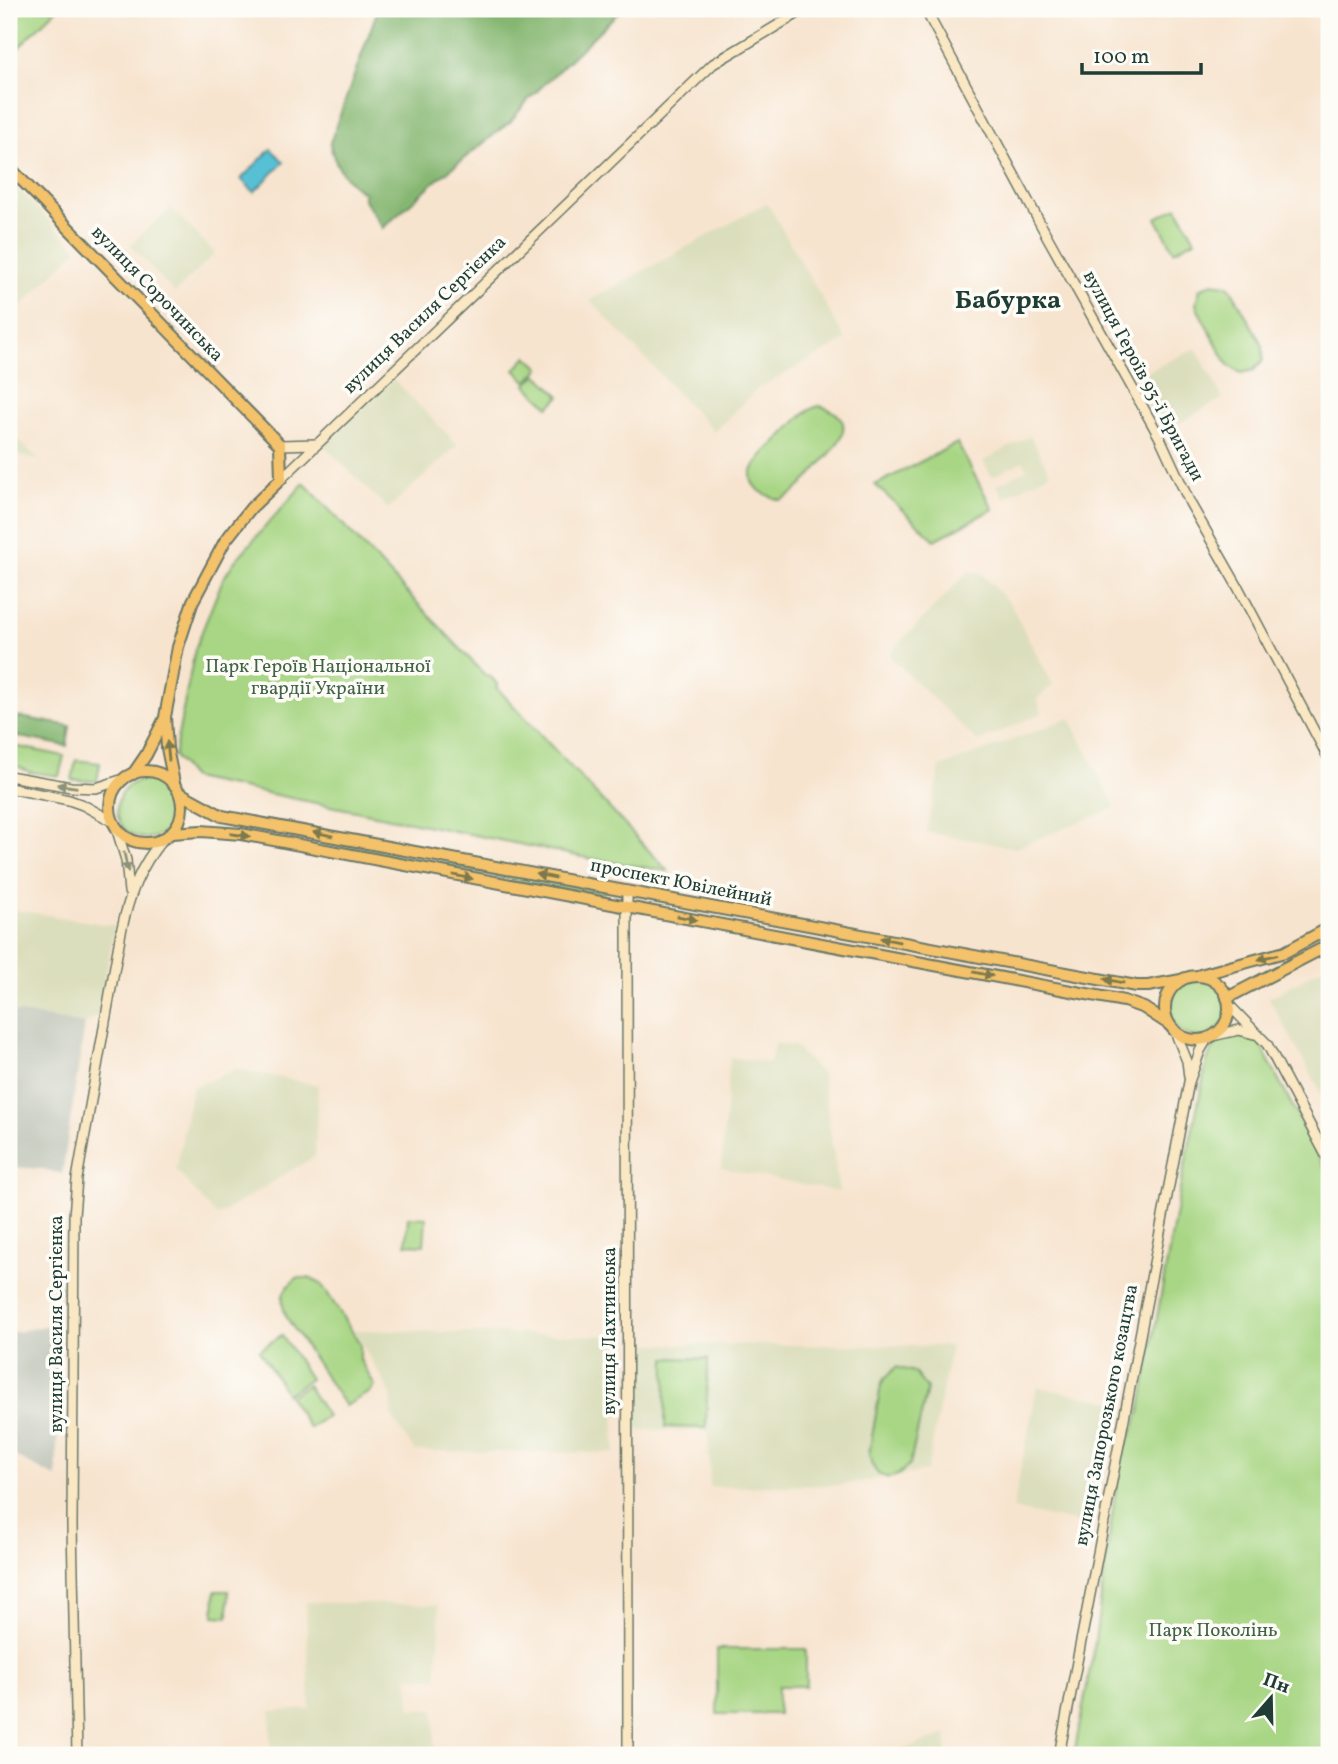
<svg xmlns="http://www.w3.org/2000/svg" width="1338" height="1764" font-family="Vollkorn,serif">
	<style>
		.built { fill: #dbdebc }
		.industrial { fill: #c1c6b9 }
		.green { fill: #a8d684; stroke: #648a5c; stroke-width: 2 }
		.forest { fill: #86b772; stroke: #527a53; stroke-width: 2 }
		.water { fill: #58c0d4; stroke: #3c7e84; stroke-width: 2 }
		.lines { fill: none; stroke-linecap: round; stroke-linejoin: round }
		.secondary-casing { stroke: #6b776a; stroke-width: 12 }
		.primary-casing { stroke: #6b776a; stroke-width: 14 }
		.secondary { stroke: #fae7c3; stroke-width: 9 }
		.primary { stroke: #f3c26a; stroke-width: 10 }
		.oneway { fill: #7e794c }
		.oneway2 { fill: #8c927c }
		.labels { text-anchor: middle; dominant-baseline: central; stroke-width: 7; stroke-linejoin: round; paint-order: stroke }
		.street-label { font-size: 19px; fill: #1f3d34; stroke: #fdfcf7 }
		.park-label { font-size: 19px; fill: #416348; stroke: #fdfcf7 }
		.district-label { font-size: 26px; font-weight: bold; fill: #1f3d34; stroke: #fdfcf7 }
	</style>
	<rect width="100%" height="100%" fill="#fdfcf7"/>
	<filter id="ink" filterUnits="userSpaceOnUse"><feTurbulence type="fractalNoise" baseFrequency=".0143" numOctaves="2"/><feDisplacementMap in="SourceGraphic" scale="14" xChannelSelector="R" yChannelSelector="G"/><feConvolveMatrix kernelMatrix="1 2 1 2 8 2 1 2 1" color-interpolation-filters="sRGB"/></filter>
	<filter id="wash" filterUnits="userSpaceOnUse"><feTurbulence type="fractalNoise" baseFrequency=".00686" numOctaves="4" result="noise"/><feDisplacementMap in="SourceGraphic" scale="28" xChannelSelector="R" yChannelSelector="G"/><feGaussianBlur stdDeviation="1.57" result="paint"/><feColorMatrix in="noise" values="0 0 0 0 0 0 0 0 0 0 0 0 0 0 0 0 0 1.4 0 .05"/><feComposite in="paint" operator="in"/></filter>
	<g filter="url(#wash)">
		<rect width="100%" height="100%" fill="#f7e4cf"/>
		<g class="built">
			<polygon points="16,187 77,249 11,317 9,314 9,195"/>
			<polygon points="767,203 846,340 757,389 714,432 590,300"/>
			<polygon points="171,208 215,253 175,293 130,245"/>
			<polygon points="1196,348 1223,398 1163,432 1134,378"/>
			<polygon points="393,379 458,445 388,509 324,446"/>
			<polygon points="9,430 39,460 9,454"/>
			<polygon points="1030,436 1050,473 1004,498 997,485 1027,469 1023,461 992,477 983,461"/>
			<polygon points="969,571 981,573 1010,604 1053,685 1037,699 1042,713 978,742 891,658 892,651"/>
			<polygon points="1070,718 1115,808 1015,848 926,832 940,767"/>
			<polygon points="9,909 115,926 98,1015 85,1024 9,1011"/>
			<polygon points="1329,964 1329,1097 1324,1098 1269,998"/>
			<polygon points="775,1043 794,1046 822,1074 839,1192 721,1168 730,1057 770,1063"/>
			<polygon points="237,1069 318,1085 315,1156 217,1216 176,1170 192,1088"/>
			<polygon points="354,1330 613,1336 615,1453 415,1451 392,1417 391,1394"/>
			<polygon points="636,1344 951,1346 927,1471 840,1485 710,1487 708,1431 636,1430"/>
			<polygon points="1037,1387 1113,1402 1092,1526 1013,1509"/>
			<polygon points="306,1602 438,1605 440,1631 436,1678 408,1677 411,1709 434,1709 435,1755 270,1755 271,1711 310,1709"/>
			<polygon points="947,1734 946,1755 888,1755"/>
		</g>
		<g class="industrial">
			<polygon points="9,1011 85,1024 62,1174 43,1169 9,1167"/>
			<polygon points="56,1324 57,1478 9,1453 9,1333"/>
		</g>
		<g class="green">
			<polygon points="9,9 57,9 9,57"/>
			<polygon points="1177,207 1195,240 1174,251 1156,218"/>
			<polygon points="1212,283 1226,285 1231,289 1263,346 1263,360 1254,370 1241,373 1228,365 1197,308 1196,302 1200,289"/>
			<polygon points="527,356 540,368 527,382 515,370"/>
			<polygon points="537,374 560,396 549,407 526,385"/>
			<path d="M 820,406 C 864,419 836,447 817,468 C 807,480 795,495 780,500 C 728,484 757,460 782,436 C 793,426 805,408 820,406 Z"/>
			<polygon points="957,443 993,509 935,540 875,485"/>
			<polygon points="304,483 486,676 489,675 498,685 496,687 668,871 598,860 192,778 174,756 195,649 223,579 234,562"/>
			<polygon points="9,745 64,756 59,776 29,772 9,762"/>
			<polygon points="76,760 100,763 97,781 72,780"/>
			<circle cx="146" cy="809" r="29"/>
			<polygon points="221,821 603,892 603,897 220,824"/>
			<circle cx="1198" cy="1008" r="29"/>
			<path d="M 1241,1034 L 1259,1042 L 1329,1176 L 1329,1755 L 1074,1755 L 1094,1648 L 1120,1459 L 1140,1413 L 1179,1194 L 1207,1061 C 1214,1043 1222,1036 1241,1034 Z"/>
			<polygon points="408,1217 426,1218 424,1245 406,1244"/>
			<path d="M 297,1278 L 310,1278 L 321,1284 L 328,1294 L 360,1344 L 360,1360 L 375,1386 L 370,1392 L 345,1406 L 287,1318 C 279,1300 281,1290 297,1278 Z"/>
			<polygon points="282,1335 310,1379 287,1394 259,1350"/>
			<polygon points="666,1358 708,1359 706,1428 665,1427"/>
			<polygon points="896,1367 914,1372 927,1389 910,1464 898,1475 888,1478 878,1474 872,1465 869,1454 881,1385 884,1379"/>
			<polygon points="307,1385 327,1416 309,1428 289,1396"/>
			<polygon points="215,1591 229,1591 228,1617 214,1616"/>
			<polygon points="717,1649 806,1649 806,1686 778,1686 778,1714 717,1714"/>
		</g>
		<g class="forest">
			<path d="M 378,9 L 622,9 L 529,99 L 510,122 L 433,183 L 383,228 L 363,198 L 365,193 C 347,184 333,163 330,143 Z"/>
			<polygon points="9,715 70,726 67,746 9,735"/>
		</g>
		<polygon class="water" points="271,149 284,162 254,192 241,179"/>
	</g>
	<g filter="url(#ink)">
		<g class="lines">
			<g class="secondary-casing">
				<g id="secondary">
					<polyline points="925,9 1048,238 1130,384 1160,438 1190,503 1239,589 1329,759"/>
					<polyline points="280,445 316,444"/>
					<polyline points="281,479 713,64 805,9"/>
					<polyline points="9,776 71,787 96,788 124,779"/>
					<polyline points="9,788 69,800 83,805 114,822"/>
					<polyline points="116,827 126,860 129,892"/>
					<polyline points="627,891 628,1755"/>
					<polyline points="1229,1005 1267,1044 1329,1161"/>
					<polyline points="1174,1029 1187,1061 1189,1077"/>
					<polyline points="1212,1036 1239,1030 1254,1034"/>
					<path d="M 77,1755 L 72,1526 L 74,1216 L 77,1179 L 121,932 C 129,896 139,867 163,839"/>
					<polyline points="1059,1755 1189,1082 1200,1051 1208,1037"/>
				</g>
			</g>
			<g class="primary-casing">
				<g id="primary">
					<polyline points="9,167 280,445 281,479 251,508 225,541 193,601 178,647 165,717 167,748 174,783"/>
					<circle cx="146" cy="807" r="36"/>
					<polyline points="133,774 146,755 164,720"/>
					<polyline points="180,793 222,816 1136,986 1148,986 1181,980"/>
					<polyline points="172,833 201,831 241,834 1124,1001 1144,1008 1170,1025"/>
					<polyline points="1200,975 1285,952 1329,928"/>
					<circle cx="1197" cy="1008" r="32"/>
					<polyline points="1227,998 1329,945"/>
				</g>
			</g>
			<use href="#secondary" class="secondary"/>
			<use href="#primary" class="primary"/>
		</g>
		<defs><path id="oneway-solid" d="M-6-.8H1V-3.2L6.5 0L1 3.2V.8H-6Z" transform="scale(1.75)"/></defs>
		<g class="oneway">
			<use href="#oneway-solid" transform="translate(168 751) rotate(-96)"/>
			<use href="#oneway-solid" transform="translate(323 834) rotate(-169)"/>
			<use href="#oneway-solid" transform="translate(240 835) rotate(8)"/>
			<use href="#oneway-solid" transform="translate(546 876) rotate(-169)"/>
			<use href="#oneway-solid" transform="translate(463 877) rotate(11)"/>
			<use href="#oneway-solid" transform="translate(687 918) rotate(11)"/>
			<use href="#oneway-solid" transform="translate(890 940) rotate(-169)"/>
			<use href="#oneway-solid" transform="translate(1268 957) rotate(165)"/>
			<use href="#oneway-solid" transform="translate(983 974) rotate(11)"/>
			<use href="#oneway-solid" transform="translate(1114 981) rotate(-169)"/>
		</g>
		<g class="oneway2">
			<use href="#oneway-solid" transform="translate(67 786) rotate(-172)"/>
			<use href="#oneway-solid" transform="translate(126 862) rotate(78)"/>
		</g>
	</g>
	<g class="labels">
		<g class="street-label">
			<text transform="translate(157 294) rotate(46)">вулиця Сорочинська</text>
			<text transform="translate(425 315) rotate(-44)">вулиця Василя Сергієнка</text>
			<text transform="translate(1143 376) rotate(62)">вулиця Героїв 93-ї Бригади</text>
			<text transform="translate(681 883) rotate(11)">проспект Ювілейний</text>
			<text transform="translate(57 1324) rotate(-90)">вулиця Василя Сергієнка</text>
			<text transform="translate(610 1331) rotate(-90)">вулиця Лахтинська</text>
			<text transform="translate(1107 1415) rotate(-79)">вулиця Запорозького козацтва</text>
		</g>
		<g class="park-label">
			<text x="318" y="667">Парк Героїв Національної<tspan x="318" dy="22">гвардії України</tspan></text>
			<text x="1213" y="1631">Парк Поколінь</text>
		</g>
		<g class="district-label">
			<text x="1008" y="301">Бабурка</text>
		</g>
	</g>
	<rect width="1338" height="1764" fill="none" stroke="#fdfcf7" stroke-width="35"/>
	<g transform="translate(1271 1698) rotate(20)" stroke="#fdfcf7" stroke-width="5" paint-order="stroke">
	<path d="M0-5L12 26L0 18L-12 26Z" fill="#1f3d34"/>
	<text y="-10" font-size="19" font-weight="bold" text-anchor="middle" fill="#1f3d34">Пн</text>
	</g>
	<path d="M1082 63v10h119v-10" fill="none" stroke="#1f3d34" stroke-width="3.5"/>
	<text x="1093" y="63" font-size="21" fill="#1f3d34" stroke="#fdfcf7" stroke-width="5" paint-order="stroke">100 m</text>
</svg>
